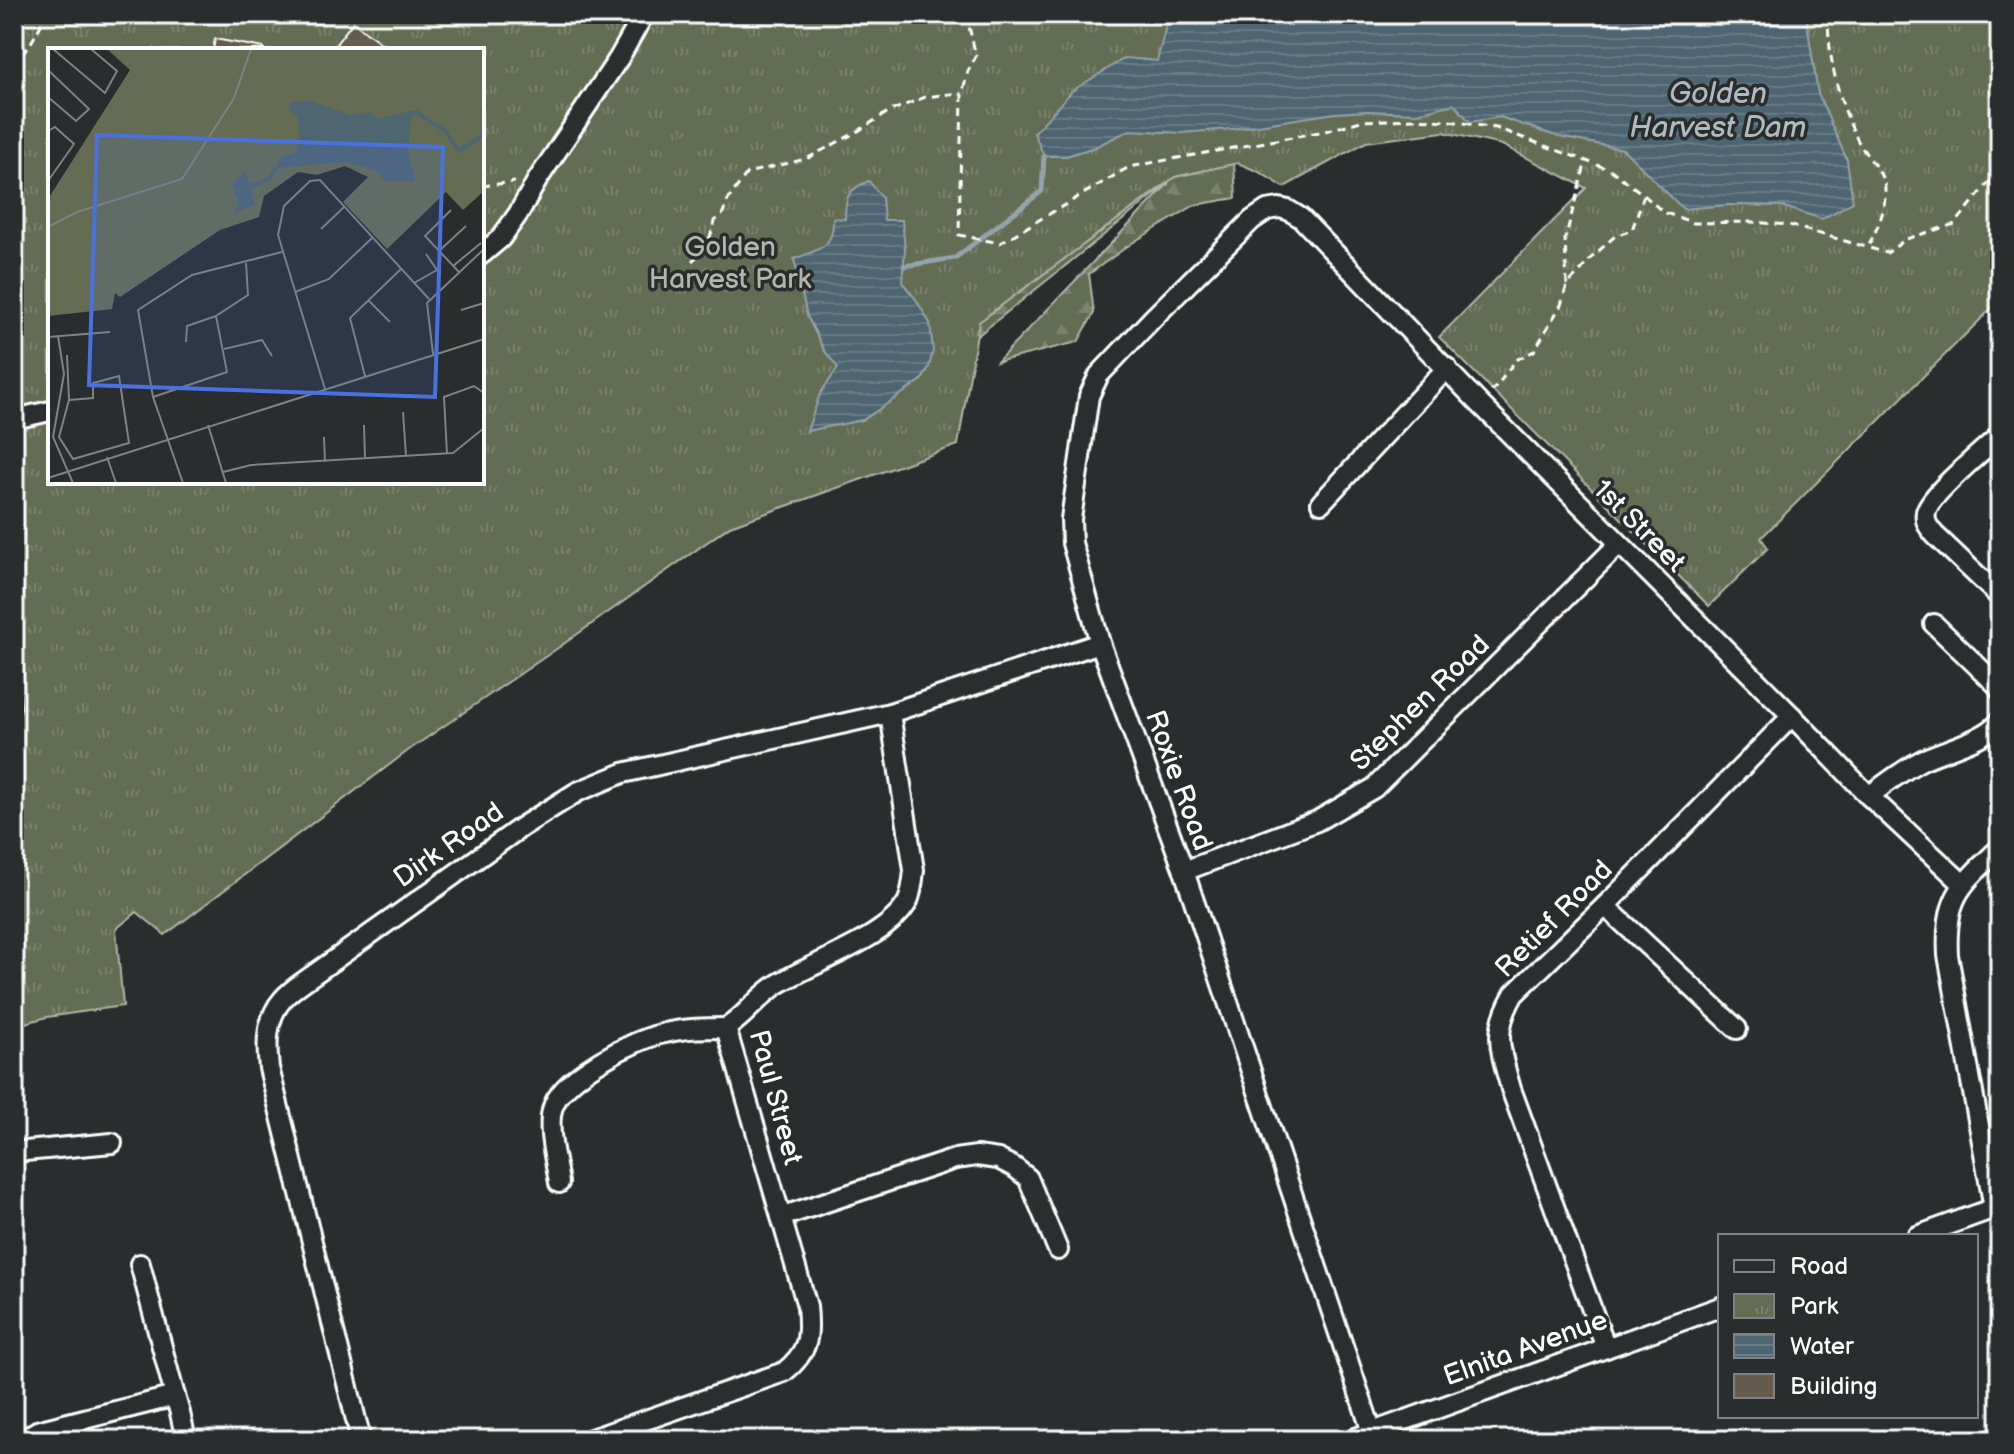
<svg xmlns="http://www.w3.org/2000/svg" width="2014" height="1454" viewBox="0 0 2014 1454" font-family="'Balsamiq Sans',sans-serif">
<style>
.forest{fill:url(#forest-firs);stroke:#b2b6a9;stroke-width:2}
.park{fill:url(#park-tufts);stroke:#b2b6a9;stroke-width:2;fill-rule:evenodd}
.water{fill:url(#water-rules);stroke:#95a3aa;stroke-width:2}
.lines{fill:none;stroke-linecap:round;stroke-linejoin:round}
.stream{stroke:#95a3aa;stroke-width:5}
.minor-casing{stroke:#fff;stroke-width:24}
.path{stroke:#fff;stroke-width:3;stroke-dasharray:8 6;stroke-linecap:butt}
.minor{stroke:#2a2d2e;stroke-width:18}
.wall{fill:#584f42;stroke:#fff;stroke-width:2}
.shaded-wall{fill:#474036;stroke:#fff;stroke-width:2}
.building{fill:#665c4d;stroke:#fff;stroke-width:2}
.labels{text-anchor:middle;stroke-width:7;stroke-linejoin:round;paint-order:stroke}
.park-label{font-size:28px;fill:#b2b6a9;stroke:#2a2d2e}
.street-label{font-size:28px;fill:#fff;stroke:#2a2d2e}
.water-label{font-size:30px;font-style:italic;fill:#afbac0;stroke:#2a2d2e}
.inset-river{fill:none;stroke:#4e6572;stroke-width:4}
.inset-road{fill:none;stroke:#7f8182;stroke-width:2}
.view{fill:#4a71e0;fill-opacity:0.15;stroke:#4a71e0;stroke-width:4}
.inset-edge{fill:none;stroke:#fff;stroke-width:4}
</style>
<defs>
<pattern id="forest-firs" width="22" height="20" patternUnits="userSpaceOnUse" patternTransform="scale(2)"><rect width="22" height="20" fill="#646d53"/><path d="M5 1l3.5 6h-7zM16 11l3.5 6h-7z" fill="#7b836d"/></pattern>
<pattern id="park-tufts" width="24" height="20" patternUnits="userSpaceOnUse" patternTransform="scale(2)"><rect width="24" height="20" fill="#646d53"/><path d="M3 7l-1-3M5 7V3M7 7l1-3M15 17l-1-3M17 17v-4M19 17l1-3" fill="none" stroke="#7b836d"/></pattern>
<pattern id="water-rules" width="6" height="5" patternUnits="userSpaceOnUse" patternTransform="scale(2)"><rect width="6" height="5" fill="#4e6572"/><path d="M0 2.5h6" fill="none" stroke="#697c87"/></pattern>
</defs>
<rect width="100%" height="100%" fill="#2a2d2e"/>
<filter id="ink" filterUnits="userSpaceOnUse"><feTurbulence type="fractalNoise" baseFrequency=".0125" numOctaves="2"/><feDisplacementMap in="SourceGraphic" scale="16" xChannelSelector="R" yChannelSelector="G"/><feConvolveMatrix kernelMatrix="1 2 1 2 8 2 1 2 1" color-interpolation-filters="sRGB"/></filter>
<g filter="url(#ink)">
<!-- forest -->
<polygon class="forest" points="1232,129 1236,198 1195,205 1132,243 1089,274 1094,313 1078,342 997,362 1169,183 922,380 905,249"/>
<!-- park -->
<path class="park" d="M14,14H2000V300L1761,538L1768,548L1709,606L1439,337L1586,188L1502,145L1443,132L1366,142L1284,187L1259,172L1238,163L1175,177L979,322L958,445L730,526L555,650L409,750L165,935L137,912L116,929L123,1006L47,1017L14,1026ZM50,50H482V482H50Z"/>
<!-- water -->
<g class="water">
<polygon points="1169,14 1808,14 1807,23 1818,94 1847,160 1853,202 1822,219 1781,206 1729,205 1683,209 1623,149 1559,137 1500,117 1470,122 1454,104 1417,113 1367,111 1335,113 1232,129 1181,133 1130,130 1095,147 1066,156 1044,156 1034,133 1072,91 1125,58 1157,61"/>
<path d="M869,181L882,198L884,220H902L905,249L902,282L915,298L930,323L933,351L929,367L922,380L863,420L807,431L820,394L838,368L824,350L807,316L794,259C819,249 834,249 833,218L845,219C845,197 848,189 869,181Z"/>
</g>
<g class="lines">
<!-- stream -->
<polyline class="stream" points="904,266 955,258 1042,191 1044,156"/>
<!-- minor casing -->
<g class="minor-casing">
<g id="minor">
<polyline points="482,254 501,238 518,214 538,179 619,58 644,14"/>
<polyline points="14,419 50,411"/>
<path d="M2000,435C1985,449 1929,495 1926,512C1924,522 1929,528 1935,535L2000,597"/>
<polyline points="1321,503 1447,368"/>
<polyline points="1934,624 1998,686 2000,690"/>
<path d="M1869,796C1886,783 1903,770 1922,760C1943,750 1988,739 2000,721"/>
<polyline points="1184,871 1317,821 1374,788 1619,544"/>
<polyline points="1605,906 1737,1029"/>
<polyline points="14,1152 112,1143"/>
<path d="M559,1183C556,1162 547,1131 552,1110C559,1078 634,1039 665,1033C685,1028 705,1028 726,1028"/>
<path d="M1994,1208L1948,955C1945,896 1960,886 2000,848"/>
<polyline points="781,1217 955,1159 977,1156 998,1159 1014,1167 1028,1178 1058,1250"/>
<polyline points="1917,1236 2000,1206"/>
<polyline points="140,1264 175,1396"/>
<path d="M1606,1348L1511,1089C1500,1049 1492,1032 1514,994L1605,906L1792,716"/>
<polyline points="1372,1432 1184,871 1100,643 1072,543 1071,519 1089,396 1099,375 1153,318 1252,220 1267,210 1279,208 1288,210 1301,218 1477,401 1792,716 1869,796 1963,884"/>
<polyline points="23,1440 37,1431 175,1396 180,1413 186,1440"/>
<path d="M361,1440L269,1068C266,1044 266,1018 283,999C288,993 296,987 303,982L523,826L577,792L623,773L890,713L1100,643"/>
<path d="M588,1440L784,1372C809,1352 810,1337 807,1306L726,1028C746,1016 758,996 778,984C813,962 889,938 908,901C912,891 913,881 914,870L890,713"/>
<polyline points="1350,1440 1720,1307"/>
</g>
</g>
<!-- path -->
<g class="path">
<polyline points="753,14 809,17 878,14"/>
<polyline points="966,14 976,56 968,71 962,94 959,235 1000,243 1129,167 1325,131 1361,121 1415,119 1450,121 1496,128 1611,170 1644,195 1632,230 1615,236 1589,260 1579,273 1567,285 1561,305 1534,351 1516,360 1496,387 1491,391"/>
<path d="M1828,14C1828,59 1838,100 1858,141C1865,156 1884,171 1885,189C1886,212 1877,229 1867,248"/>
<polyline points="14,65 31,43 47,14"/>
<polyline points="482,186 515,182"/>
<polyline points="1644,195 1663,212 1694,223 1752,222 1789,225 1887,253 1906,239 1955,224 2000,169"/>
<path d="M692,261C705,250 712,237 714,221L722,215L728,200L747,173L806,159L855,133L888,112L925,97L959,93L962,94"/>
<polyline points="1567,285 1565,239 1586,161"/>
</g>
<!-- minor -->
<use href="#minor" class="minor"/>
</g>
<!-- wall -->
<polygon class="wall" points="336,44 389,50 334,50"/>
<!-- shaded-wall -->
<polygon class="shaded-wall" points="21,708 19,716 14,716 14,709"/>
<!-- building -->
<g class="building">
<polygon points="353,22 389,49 388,50 344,50 336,44"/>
<polygon points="215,39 264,48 264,50 213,50"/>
<polygon points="20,693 21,708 14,709 14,694"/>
</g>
</g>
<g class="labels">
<!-- park labels -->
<g class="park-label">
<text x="730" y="256">Golden<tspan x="730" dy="32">Harvest Park</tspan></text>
</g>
<!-- street labels -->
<g class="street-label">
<text transform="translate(1640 525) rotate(45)" y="10">1st Street</text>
<text transform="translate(1419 702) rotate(-44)" y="10">Stephen Road</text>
<text transform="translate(1180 780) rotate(70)" y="10">Roxie Road</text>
<text transform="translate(448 844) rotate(-35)" y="10">Dirk Road</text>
<text transform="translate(1553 918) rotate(-45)" y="10">Retief Road</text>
<text transform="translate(777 1097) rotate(75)" y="10">Paul Street</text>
<text transform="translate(1525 1347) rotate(-20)" y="10">Elnita Avenue</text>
</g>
<!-- water labels -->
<g class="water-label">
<text x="1718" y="103">Golden<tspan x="1718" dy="34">Harvest Dam</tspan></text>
</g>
</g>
<!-- overview -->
<g transform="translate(48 48)">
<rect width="436" height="436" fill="#2a2d2e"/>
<path d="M59,1H436V143L415,162L398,144L339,201L295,154L320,129L297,118L269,127L250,124L216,148L211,169L172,182L72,249L67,245L64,261L0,268V151L82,22Z" fill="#646d53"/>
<path d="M262,53L303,67L323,64L329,71L372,61L363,70L360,102L367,133H337L327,122L298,114L228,120L233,109L248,104L252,89L249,68L240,60L243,54ZM197,123L207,156L185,166L191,155L184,136Z" fill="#4e6572"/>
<path class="inset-river" d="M369,65L397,83L411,103L436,86M203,138L221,131L228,120"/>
<path class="inset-road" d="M5,1L57,45L69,23L43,1M0,22L41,61L28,73L0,49M0,83L7,79L26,96L0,133M403,162L377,188L411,224M0,179L29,164L134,131L186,50L203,1M273,181L296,159M391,203L418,178M405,218L433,195M366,235L389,222L378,206M247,244L281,231L324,190M320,252L342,274M413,262L436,255M10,288L16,326L5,389L25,435M0,289L62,284M138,294L139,278L168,268M176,301L214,292L224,308M385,306L379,255L436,201M19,307L21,352M71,328L81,395L25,411L11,389L21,352L45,350V335ZM317,328L302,270L353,221M277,341L230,187L236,158L262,133L272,132L381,251M105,349L179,324L168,268L200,247L198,215M355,364L358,408M160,377L178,435M316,377L317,411M276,389L277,414M399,406L396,349L426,338L436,345M59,409L68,435M175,424L203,417L405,405L436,380M0,430L436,291M135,435L105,349L90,262L144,227L234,204"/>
<path class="view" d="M49,87L395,99L387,349L41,337Z"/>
<rect width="436" height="436" class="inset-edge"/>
</g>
<!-- margin -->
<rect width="2014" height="1454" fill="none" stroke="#2a2d2e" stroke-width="48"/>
<rect x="24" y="24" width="1966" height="1406" fill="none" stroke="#fff" stroke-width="3" filter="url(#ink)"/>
<!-- legend -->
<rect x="1718" y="1234" width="260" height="184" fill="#2a2d2e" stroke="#7f8182" stroke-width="2"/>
<rect x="1734" y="1260" width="40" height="12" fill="#2a2d2e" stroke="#7f8182" stroke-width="2"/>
<text x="1790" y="1274" font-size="24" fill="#ffffff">Road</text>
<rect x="1734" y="1294" width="40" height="24" fill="url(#park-tufts)" stroke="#7f8182" stroke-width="2"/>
<text x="1790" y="1314" font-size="24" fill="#ffffff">Park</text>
<rect x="1734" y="1334" width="40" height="24" fill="url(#water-rules)" stroke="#7f8182" stroke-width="2"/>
<text x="1790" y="1354" font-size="24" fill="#ffffff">Water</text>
<rect x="1734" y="1374" width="40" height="24" fill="#665c4d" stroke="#7f8182" stroke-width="2"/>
<text x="1790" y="1394" font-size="24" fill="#ffffff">Building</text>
</svg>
